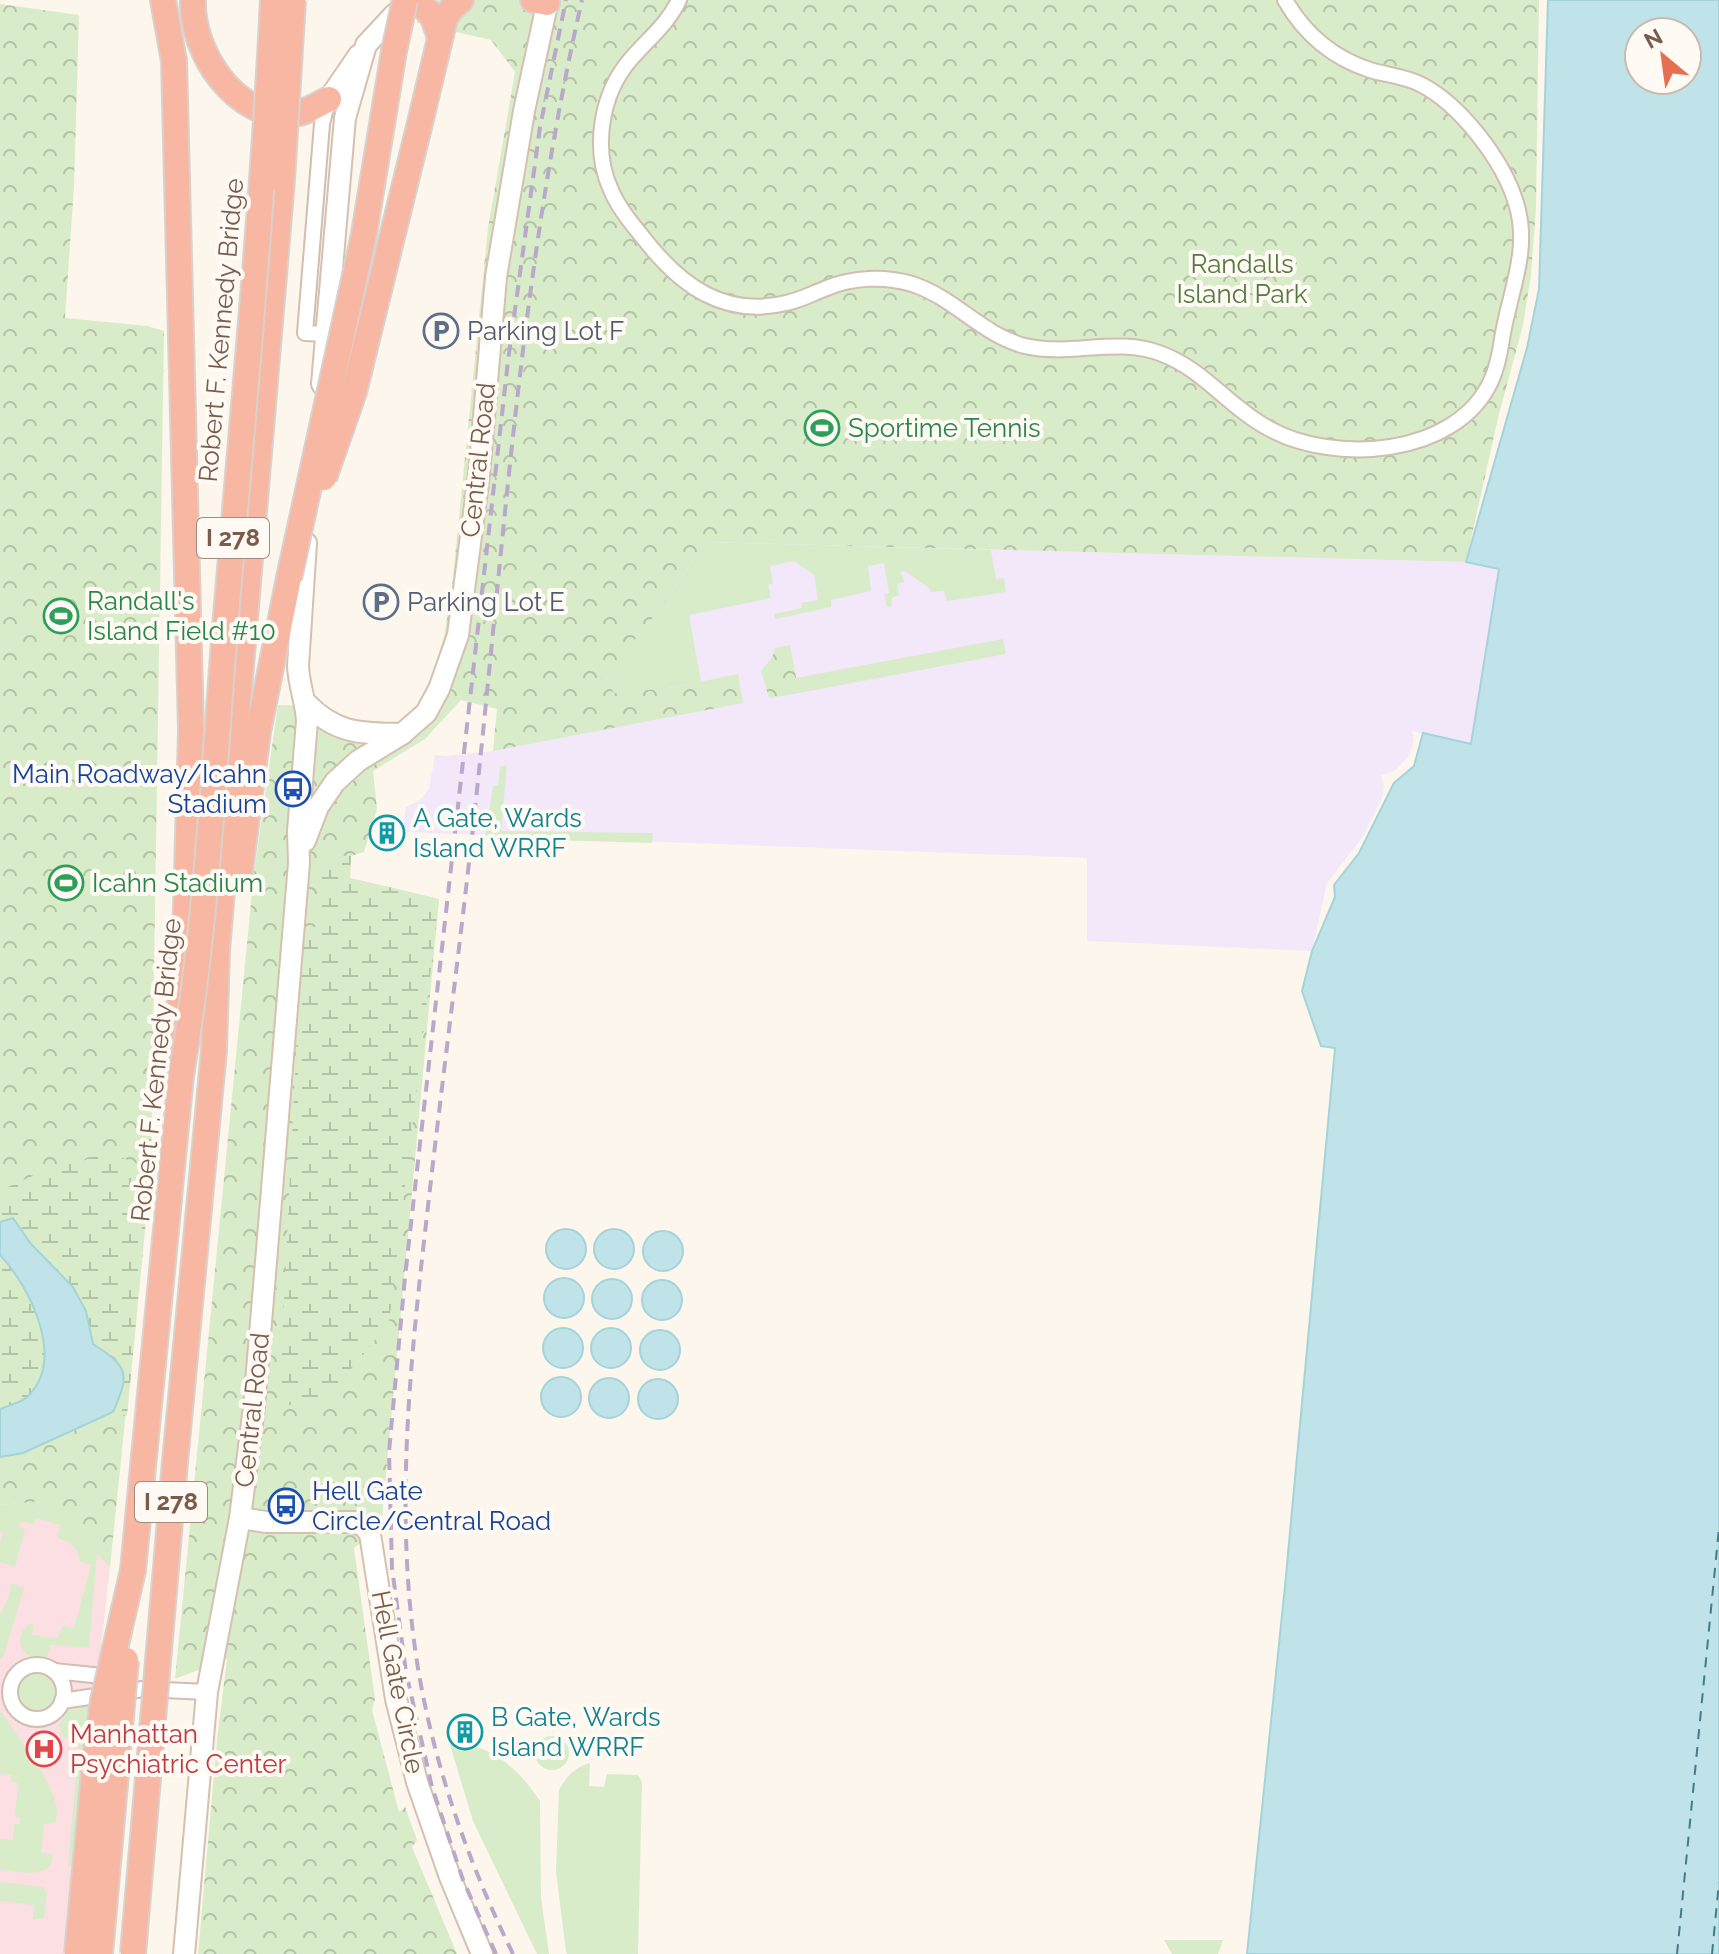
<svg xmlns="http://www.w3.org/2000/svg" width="1719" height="1954" viewBox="0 0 1719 1954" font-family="Raleway,sans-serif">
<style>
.education{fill:#f3e8fa}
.medical{fill:#fbdfe3}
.green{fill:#d8ecc9}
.forest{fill:url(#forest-crowns)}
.wetland{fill:url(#wetland-marsh)}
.water{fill:#bfe3e8;stroke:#a5d3da;stroke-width:2;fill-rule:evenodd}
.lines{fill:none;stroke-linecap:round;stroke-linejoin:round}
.ferry{stroke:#437c86;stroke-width:2;stroke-dasharray:10 8;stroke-linecap:butt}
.street-casing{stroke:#d1beb0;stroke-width:18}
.secondary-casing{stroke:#d6c0b0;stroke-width:24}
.highway-casing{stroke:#dad1cd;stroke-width:28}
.street{stroke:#fff;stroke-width:14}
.secondary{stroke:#fff;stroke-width:20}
.highway{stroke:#f7b7a3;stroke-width:24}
.rail{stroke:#b9a8c9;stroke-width:4;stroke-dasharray:12 8;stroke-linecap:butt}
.highway-bridge-casing{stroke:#dad1cd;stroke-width:28;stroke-linecap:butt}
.highway-bridge{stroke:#f7b7a3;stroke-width:24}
.labels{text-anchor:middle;stroke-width:8;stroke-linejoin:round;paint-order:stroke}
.shield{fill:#fffaf3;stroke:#a28b7f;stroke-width:2}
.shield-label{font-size:24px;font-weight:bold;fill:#7a5c4d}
.park-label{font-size:26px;fill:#537a41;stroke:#fffaf3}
.street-label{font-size:26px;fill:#7a5c4d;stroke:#fffaf3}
.service-label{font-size:26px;fill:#4e5e75;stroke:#fffaf3;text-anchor:start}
.leisure-label{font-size:26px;fill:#27864d;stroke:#fffaf3;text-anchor:start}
.transit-label{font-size:26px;fill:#164399;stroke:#fffaf3;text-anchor:end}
.culture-label{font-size:26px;fill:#0d838f;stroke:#fffaf3;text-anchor:start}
.health-label{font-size:26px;fill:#be3a42;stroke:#fffaf3;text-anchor:start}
</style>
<defs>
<pattern id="forest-crowns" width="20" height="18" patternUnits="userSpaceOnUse" patternTransform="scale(2)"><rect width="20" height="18" fill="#d8ecc9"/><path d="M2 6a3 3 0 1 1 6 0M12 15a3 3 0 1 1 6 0" fill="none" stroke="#b4c2a5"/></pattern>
<pattern id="wetland-marsh" width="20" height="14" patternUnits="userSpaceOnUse" patternTransform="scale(2)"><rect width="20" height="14" fill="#d8ecc9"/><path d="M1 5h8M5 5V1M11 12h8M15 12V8" fill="none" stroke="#b4c2a5"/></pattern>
</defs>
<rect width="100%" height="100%" fill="#fdf6ec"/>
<!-- education -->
<polygon class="education" points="706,542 1466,562 1499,568 1470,745 1412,731 1414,740 1409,756 1396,770 1381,776 1384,784 1383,796 1362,838 1327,883 1312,951 1087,941 1087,858 403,832 406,807 419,801 429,789 435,755 447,756 493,751 498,708 586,698 659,610"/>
<!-- medical -->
<polygon class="medical" points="43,1501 110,1567 67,1954 0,1954 0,1505"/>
<!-- green -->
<g class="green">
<polygon points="706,542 991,550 996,579 1004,578 1006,592 947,601 944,591 931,592 929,588 905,571 900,572 905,582 897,584 899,595 891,598 892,606 887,607 884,595 889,593 884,563 868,566 871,591 831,600 831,607 775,619 774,614 802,608 801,603 818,600 814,575 794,561 770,566 773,583 768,585 771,598 689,615 701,682 651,691 614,693 605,675 659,610"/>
<polygon points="1003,639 1006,654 799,693 796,678"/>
<polygon points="507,765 501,831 653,833 652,843 485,838 493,786 498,785 500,767"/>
<path d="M43,1501L97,1553L89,1648L50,1645L46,1661C24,1659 10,1641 29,1624H33L32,1635L58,1638L62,1626L74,1628L91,1565L80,1561C78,1546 70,1542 57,1538L60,1525L36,1518L34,1524L21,1521L19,1527L25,1529L15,1567L0,1562V1542L3,1533L0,1532V1505Z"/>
<polygon points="11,1583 24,1588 4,1655 0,1659 0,1615 9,1596"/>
<path d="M31,1672C37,1672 46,1671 51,1673C55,1675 57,1679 59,1684C65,1700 45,1711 32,1713L18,1706C12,1691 14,1675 31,1672Z"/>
<polygon points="92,1705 75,1865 68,1866 79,1743 63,1737 58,1723 62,1723 62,1717 59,1717 63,1712"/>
<path d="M0,1710C16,1735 67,1795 55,1823L44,1824L41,1852L53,1854C53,1881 19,1871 0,1870V1839L13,1840L14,1824H20V1817L15,1816L18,1783L11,1782V1775L0,1774Z"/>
<circle cx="552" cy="1753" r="17"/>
<path d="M450,1745C489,1741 519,1769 540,1801L541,1898L549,1954H537L473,1821Z"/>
<path d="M590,1763L589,1786L604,1787L607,1774L638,1775L642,1782L638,1954H567L566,1951L556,1872L559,1790C566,1777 575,1767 590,1763Z"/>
<polygon points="0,1882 43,1887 47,1893 44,1918 33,1920 34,1905 0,1901"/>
<polygon points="1164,1940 1223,1940 1218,1954 1172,1954"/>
</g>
<!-- forest -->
<g class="forest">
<polygon points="419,0 1539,0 1536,208 1531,275 1523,325 1498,418 1466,562 706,542 659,610 605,676 614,693 670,688 738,674 743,703 493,751 497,709 461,700 425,739 373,771 377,809 364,852 351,856 350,878 439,899 381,1528 354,1548 375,1699 372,1710 399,1812 405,1807 417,1840 412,1847 457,1954 198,1954 217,1740 227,1659 175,1679 254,872 278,705 319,706 339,723 388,726 401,721 421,701 434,672 444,637 452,587 488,228 515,72 491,40 417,23"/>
<polygon points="0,4 79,15 74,186 65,318 147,326 164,331 151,1169 110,1567 43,1501 0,1505 0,1457 23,1453 113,1412 86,1311 73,1287 31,1244 13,1218 0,1222"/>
<polygon points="790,645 799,693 769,698 761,671 772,658 775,648"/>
</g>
<!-- wetland -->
<g class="wetland">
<polygon points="322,855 351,856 350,878 439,899 389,1323 319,1408 279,1404 301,949 318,922"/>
<polygon points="105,1151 151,1169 127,1416 113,1412 123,1390 116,1358 93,1345 86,1311 73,1287 31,1244 13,1218 0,1222 1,1190 66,1161 83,1161"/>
<path d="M0,1255C30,1287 66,1359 28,1396C22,1403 9,1405 0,1409Z"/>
</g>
<!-- water -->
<g class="water">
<path d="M1548,0H1719V1954H1247L1285,1586L1335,1048L1321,1046L1302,991L1312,951L1335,897L1334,885L1359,853L1394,783L1414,766L1423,733L1471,744L1499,569L1466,562L1527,348L1539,289ZM1639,32H1687V80H1639Z"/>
<path d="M13,1218L31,1244L73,1287L86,1311L93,1344C129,1367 130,1374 113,1412L23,1453L0,1457V1409C9,1405 22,1403 28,1396C66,1359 30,1287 0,1255V1222Z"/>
<circle cx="566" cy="1249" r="20"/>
<circle cx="614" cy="1249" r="20"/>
<circle cx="663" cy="1251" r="20"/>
<circle cx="564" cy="1298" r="20"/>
<circle cx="612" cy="1299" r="20"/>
<circle cx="662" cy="1300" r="20"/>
<circle cx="563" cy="1348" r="20"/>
<circle cx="611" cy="1348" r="20"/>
<circle cx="660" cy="1350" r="20"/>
<circle cx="561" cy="1397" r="20"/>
<circle cx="609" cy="1398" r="20"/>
<circle cx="658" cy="1399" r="20"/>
</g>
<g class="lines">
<!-- ferry -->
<g class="ferry">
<polyline points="1677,1954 1719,1528"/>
<polyline points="1712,1954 1719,1882"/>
</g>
<!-- street casing -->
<g class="street-casing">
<g id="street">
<path d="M679,0C667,25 648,39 630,60C601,94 592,149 611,190C619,209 633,225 645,240C681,286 725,318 786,303C801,300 813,293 827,288C853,277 885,276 912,284C955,298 982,335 1025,346C1071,357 1117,336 1162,354C1204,370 1229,407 1268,428C1333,465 1456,457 1491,381C1497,368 1500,353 1502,339C1509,293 1531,250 1516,203C1503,160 1460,104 1420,84C1404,76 1386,75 1370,70C1333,58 1304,33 1285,0"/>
<polyline points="327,334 305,333 322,124 328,99"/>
<circle cx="37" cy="1692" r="27"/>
<polyline points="54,1671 112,1677"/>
<polyline points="62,1701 143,1689 207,1692"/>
</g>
</g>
<!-- secondary casing -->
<g class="secondary-casing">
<g id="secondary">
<polyline points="329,99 359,55"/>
<polyline points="322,384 345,118 366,45 394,15 409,2"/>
<path d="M306,703C337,735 362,733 402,734"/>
<polyline points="305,841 318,807 335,782 358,761 402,734 426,713 439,689 458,635 479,475 496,277 524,111 548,0"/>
<polyline points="240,1518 266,1522 354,1522 364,1526 370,1534 396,1699 417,1782 450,1877 482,1954"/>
<path d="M184,1954L207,1692L240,1518L254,1407L299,863L298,831L307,721C306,702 299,686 298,666L306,543"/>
</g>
</g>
<!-- highway casing -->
<g class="highway-casing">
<g id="highway">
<path d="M193,0C191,52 236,121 294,114C307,112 318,105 329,99"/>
<polyline points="416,0 432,15 440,37"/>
<polyline points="533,0 547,3"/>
<polyline points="419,127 445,18 452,8 461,0"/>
<polyline points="239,878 258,732 289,578"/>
<polyline points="214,1050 217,950 282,180"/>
<polyline points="133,1570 181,1075 180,1002 186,909 191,730 174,61 163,0"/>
</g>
</g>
<!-- street -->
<use href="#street" class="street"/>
<!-- secondary -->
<use href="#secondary" class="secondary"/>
<!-- highway -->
<use href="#highway" class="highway"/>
<!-- rail -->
<g class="rail">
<polyline points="496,1954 463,1880 432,1787 406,1672 392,1568 389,1452 405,1277 508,361 540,127 566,0"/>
<path d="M513,1954C468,1862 433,1763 417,1662C394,1514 410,1363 427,1215C443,1073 462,932 477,790C505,528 523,257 582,0"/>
</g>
<!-- highway-bridge casing -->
<g class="highway-bridge-casing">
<g id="highway-bridge">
<polyline points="282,180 293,0"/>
<polyline points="324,478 354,392 419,127"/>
<polyline points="289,578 364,234 394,51 405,0"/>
<path d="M181,1075C208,919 214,761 227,604C244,403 263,202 273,0"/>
<polyline points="77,1954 96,1752 103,1701 133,1570"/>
<polyline points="100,1954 126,1660"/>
<polyline points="133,1954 175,1462 214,1050"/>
</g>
</g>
<!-- highway-bridge -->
<use href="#highway-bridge" class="highway-bridge"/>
</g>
<!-- icons -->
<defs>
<g id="parking-ring" transform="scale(1.8)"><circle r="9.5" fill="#fffaf3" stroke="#5c6f8a" stroke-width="1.5"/><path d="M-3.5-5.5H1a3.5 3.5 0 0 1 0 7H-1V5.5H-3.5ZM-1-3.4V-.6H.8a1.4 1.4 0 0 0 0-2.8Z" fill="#5c6f8a"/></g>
<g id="stadium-ring" transform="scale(1.8)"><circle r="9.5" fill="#fffaf3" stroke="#2e9e5b" stroke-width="1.5"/><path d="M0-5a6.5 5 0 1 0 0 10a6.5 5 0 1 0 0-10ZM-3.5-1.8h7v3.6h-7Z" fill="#2e9e5b"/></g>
<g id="bus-ring" transform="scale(1.8)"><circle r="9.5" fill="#fffaf3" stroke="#1a4fb4" stroke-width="1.5"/><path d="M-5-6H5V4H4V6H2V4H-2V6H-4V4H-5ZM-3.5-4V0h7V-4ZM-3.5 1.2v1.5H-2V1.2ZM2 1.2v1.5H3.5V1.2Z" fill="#1a4fb4"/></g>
<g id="building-ring" transform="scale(1.8)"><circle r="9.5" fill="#fffaf3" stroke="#0f9aa8" stroke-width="1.5"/><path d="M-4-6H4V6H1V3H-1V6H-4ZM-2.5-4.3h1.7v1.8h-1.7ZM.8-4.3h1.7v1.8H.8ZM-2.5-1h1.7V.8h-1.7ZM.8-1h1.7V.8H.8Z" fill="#0f9aa8"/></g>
<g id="hospital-ring" transform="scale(1.8)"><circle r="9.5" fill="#fffaf3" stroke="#e0444e" stroke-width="1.5"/><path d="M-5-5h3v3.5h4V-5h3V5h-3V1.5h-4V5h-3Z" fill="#e0444e"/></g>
</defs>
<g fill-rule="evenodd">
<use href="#parking-ring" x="441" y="331"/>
<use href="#stadium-ring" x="822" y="428"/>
<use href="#parking-ring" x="381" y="602"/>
<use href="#stadium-ring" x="61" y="616"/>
<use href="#bus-ring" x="293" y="789"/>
<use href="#building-ring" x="387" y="833"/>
<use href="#stadium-ring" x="66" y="883"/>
<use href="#bus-ring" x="286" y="1506"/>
<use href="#building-ring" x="465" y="1732"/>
<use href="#hospital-ring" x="44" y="1749"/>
</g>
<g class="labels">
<!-- shield labels -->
<g class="shield">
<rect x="197" y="518" width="72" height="40" rx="6"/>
<rect x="135" y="1482" width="72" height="40" rx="6"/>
</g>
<g class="shield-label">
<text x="233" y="546">I 278</text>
<text x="171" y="1510">I 278</text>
</g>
<!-- park labels -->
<g class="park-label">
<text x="1242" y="273">Randalls<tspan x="1242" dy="30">Island Park</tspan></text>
</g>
<!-- street labels -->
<g class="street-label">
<text transform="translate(221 330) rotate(-85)" y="9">Robert F. Kennedy Bridge</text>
<text transform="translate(478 460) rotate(-84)" y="9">Central Road</text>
<text transform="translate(156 1070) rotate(-84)" y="9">Robert F. Kennedy Bridge</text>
<text transform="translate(252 1410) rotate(-84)" y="9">Central Road</text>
<text transform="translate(398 1682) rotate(79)" y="9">Hell Gate Circle</text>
</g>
<!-- service labels -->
<g class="service-label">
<text x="467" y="340">Parking Lot F</text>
<text x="407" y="611">Parking Lot E</text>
</g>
<!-- leisure labels -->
<g class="leisure-label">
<text x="848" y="437">Sportime Tennis</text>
<text x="87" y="610">Randall's<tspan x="87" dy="30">Island Field #10</tspan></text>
<text x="92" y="892">Icahn Stadium</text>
</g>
<!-- transit labels -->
<g class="transit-label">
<text x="267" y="783">Main Roadway/Icahn<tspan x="267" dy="30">Stadium</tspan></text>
<text x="312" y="1500" text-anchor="start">Hell Gate<tspan x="312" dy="30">Circle/Central Road</tspan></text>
</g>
<!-- culture labels -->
<g class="culture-label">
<text x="413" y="827">A Gate, Wards<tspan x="413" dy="30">Island WRRF</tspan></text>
<text x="491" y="1726">B Gate, Wards<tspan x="491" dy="30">Island WRRF</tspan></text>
</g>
<!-- health labels -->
<g class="health-label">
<text x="70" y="1743">Manhattan<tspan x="70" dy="30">Psychiatric Center</tspan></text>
</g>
</g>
<!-- north arrow -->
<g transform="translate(1663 56) rotate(331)"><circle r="38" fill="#fffaf3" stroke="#cabbb1" stroke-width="2"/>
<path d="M0-6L14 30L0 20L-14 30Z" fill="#e76f51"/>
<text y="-12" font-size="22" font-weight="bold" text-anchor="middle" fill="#7a5c4d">N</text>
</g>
</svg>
